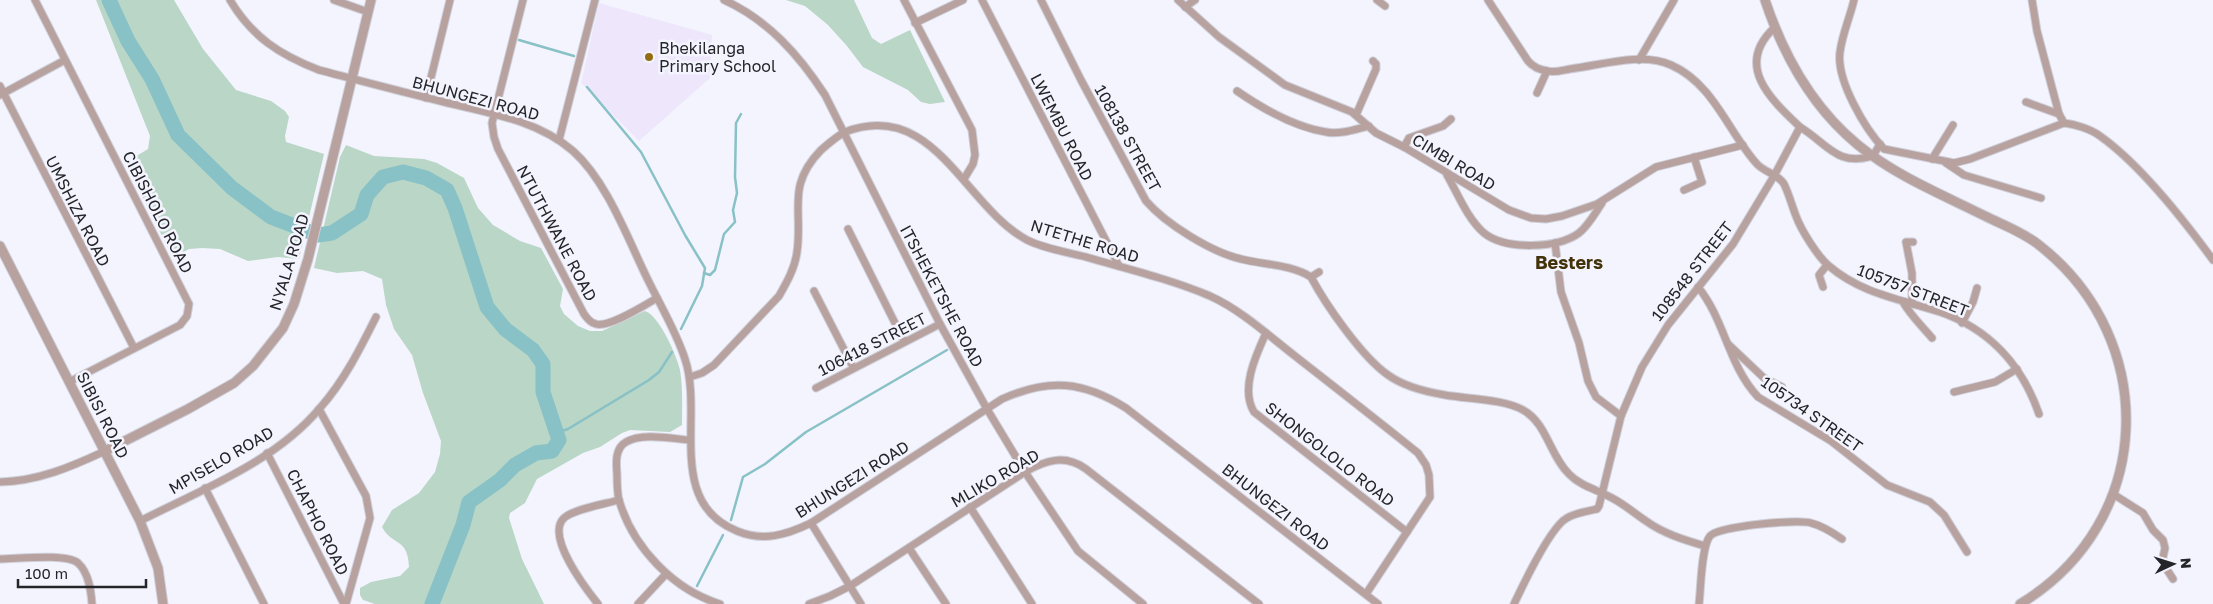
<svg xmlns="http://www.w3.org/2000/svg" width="2213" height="604" viewBox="0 0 2213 604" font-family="'Golos Text',sans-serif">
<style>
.education{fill:#eee7fc}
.green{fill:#b9d6c6}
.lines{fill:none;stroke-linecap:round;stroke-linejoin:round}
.stream{stroke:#88c1c6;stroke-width:2.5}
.river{stroke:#88c1c6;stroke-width:15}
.minor-casing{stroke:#cecfd8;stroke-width:9}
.tertiary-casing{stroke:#cecfd8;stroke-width:11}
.minor{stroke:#b8a2a0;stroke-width:7}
.tertiary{stroke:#b8a2a0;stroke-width:9}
.poi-dot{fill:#926d14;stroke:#f3f4fe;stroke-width:2}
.labels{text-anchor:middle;stroke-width:5;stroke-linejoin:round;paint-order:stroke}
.poi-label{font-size:16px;fill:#242529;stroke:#f3f4fe;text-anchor:start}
.street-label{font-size:16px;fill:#242529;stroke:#f3f4fe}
.neighbourhood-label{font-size:18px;font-weight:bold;fill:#44330a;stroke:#f3f4fe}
</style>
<rect width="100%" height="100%" fill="#f3f4fe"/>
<!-- education -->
<polygon class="education" points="599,3 712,35 710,78 639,141 581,83"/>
<!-- green -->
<g class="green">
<polygon points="96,0 174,0 203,49 236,90 271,101 285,111 289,117 285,136 286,142 324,154 299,259 278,257 248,261 220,249 202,248 189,249 173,258 127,166 135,157 148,149 150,136"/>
<polygon points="786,0 854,0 872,38 881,44 910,30 945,102 930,104 921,102 908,90 863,67 847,46 828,25 805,6"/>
<path d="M346,145L374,156L424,159L437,163L464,178L478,208L493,225L520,241L541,248L563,289L560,306L564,314L578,326L590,331H602L645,311C659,315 677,356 680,370C683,388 682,407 682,425L670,432L630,430L622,433L600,447L583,453L537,479L525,503L510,513L509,518L522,559L544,604H375L363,600L360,595V588L371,582L400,576L409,567C408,537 393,547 382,527L392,510L419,493L435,472L440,454L441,441L423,393L412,355L394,329L386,305L382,279L363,271L337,273L314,268L340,157Z"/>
</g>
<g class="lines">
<!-- stream -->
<g class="stream">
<polyline points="519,40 574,56"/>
<polyline points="587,87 641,152 685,235 705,268 702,286 681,329"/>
<polyline points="704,273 710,275 715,270 724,234 735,222 733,210 737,193 735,177 736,123 741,114"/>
<polyline points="556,433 568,429 649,380 659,372 672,352"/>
<polyline points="731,520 743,477 765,464 806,432 947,350"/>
<polyline points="697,586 723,535"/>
</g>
<!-- river -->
<polyline class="river" points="109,0 128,41 152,79 178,135 232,188 271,217 318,235 332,233 361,214 367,195 383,177 403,172 426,178 447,190 455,208 487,307 505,329 533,350 543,364 543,392 559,440 552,451 536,453 515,465 500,480 469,502 463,525 432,604"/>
<!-- minor casing -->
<g class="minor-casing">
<g id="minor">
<polyline points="35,0 189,304 187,316 180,325 69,382"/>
<path d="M230,0C252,37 280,55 319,70C361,81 402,92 444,102C489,113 537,120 573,151C606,180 628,239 647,278C660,305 676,331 685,359C704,415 665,502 737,531C763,542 786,535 811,523L1002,399C1049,378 1083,381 1126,408L1378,604"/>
<polyline points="334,0 368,12"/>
<path d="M523,0L492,123L494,137L498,149L584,314C587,318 590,323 596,324C609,328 645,305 657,298"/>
<path d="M724,0C768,20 799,55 825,95L940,324L987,409L1025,472L1078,551L1143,604"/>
<polyline points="904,0 972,130 975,155 973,164 964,179"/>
<polyline points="982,0 1119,266"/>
<path d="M1041,0L1081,80L1146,201C1166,224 1211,252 1241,259C1264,265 1290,264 1311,277C1326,305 1362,357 1388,375C1403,386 1427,392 1445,395C1467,399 1504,399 1523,410C1547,423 1550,456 1569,474C1580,486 1598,490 1612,498C1624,504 1635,514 1646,521C1664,534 1685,540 1705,546"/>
<polyline points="1178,0 1219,37 1285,85 1352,112 1376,133 1404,147 1509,210 1531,218 1546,219 1562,216 1597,204 1656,167 1743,145"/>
<polyline points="1377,0 1385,6"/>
<path d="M1488,0L1528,61C1533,67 1540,70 1548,71C1555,73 1563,70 1570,69C1602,65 1641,52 1671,65C1714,84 1728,132 1757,164C1764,172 1778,174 1784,184C1789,194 1792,206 1796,216C1801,230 1818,257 1829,266C1862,294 1900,299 1940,312C1989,329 2022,365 2039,414"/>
<path d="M1854,0C1850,17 1842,35 1840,52C1836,80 1865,129 1884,149L1954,163L1970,159L2064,123C2074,124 2091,129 2100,136C2141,165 2183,219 2213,260"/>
<polyline points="2032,0 2037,31 2059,114 2064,123"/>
<polyline points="1185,7 1195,0"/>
<polyline points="915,23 963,0"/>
<path d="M1774,28C1735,65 1769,98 1800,127"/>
<polyline points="1639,60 1674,0"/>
<polyline points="0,86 134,348"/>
<path d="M1237,91C1263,109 1294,127 1326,132C1340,135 1356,129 1369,126"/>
<polyline points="1537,93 1547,71"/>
<polyline points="0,95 65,60"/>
<polyline points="426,98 450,0"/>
<polyline points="2026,102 2059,114"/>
<polyline points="1356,115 1376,69 1376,64 1373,61"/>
<polyline points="559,140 595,0"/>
<polyline points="1404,147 1409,138 1443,126 1451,119"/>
<polyline points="1932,159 1953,125"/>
<polyline points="1946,163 1964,175 2041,198"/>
<path d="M1447,175C1458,194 1467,218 1484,233C1505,250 1557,249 1579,233C1589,225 1595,213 1602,203"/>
<polyline points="1684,190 1702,182 1694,157"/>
<polyline points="848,229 904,341"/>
<polyline points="1555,243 1561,292 1579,343 1588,381 1596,397 1621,416"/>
<polyline points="1311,277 1319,272"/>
<path d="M1698,287C1725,320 1728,365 1758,397L1831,441L1887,485L1930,502L1944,515L1967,552"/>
<polyline points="1823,287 1819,275 1827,265"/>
<polyline points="814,291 853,367"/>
<path d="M1903,302C1911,316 1922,326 1932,338"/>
<polyline points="1912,304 1912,273 1906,242 1913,242"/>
<polyline points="1962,323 1973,302 1977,288"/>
<path d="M1266,333C1256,355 1240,389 1254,412L1407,532"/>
<polyline points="1728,344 1764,378 1782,387"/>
<path d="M690,377L702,373L714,365L779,296C787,282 795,268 797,252C803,210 786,186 821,150C828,144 837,136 845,132C934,98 964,206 1027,240C1045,249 1067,252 1086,257C1127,269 1170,279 1210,296C1241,310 1268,335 1295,356C1336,388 1377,420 1418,453L1426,465L1429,475L1430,497L1366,594"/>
<polyline points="816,388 940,324"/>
<polyline points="1954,392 1995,382 2017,369"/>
<polyline points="319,409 366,496 370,518 346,604"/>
<path d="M690,440C672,439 643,432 626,442C615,448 616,463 617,474C617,482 617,492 619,500C633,548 674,590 720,604"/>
<polyline points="267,453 344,604"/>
<path d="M0,482C38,481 71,467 105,451"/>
<polyline points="205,488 264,604"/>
<polyline points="2113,494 2143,513 2153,530 2163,540 2165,548 2162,562 2173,579"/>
<polyline points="970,507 1032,604"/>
<path d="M140,521C201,490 275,462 320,408C344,381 360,349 376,317"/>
<polyline points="811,523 861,604"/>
<polyline points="909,548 946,604"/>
<path d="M0,559C17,559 66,553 78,563C89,573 91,591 92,604"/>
<path d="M598,604C586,589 545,536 564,518C574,509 605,504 619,500"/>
<polyline points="638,604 666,574"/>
<path d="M809,604L830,596L850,586L1025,472C1046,460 1065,454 1086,469L1259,604"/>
<path d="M1514,604C1523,585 1550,527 1567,518C1575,513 1587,511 1597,509L1599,506L1621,416L1642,367L1668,325L1733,244L1774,176L1800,127C1828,144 1837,167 1873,156L1880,144"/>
<path d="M1699,604C1701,589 1701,547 1710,536C1719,526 1797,519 1811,523C1823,526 1832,532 1842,539"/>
</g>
</g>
<!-- tertiary casing -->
<g class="tertiary-casing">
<g id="tertiary">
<path d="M1765,0C1783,54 1813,108 1858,145C1896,176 1941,194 1985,216C2003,225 2023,232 2039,245C2161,340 2155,523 2020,604"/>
<polyline points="0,246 140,521 158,568 163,604"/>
<polyline points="105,451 188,409 234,383 253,366 283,328 294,304 308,259 371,0"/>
</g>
</g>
<!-- minor -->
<use href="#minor" class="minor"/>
<!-- tertiary -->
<use href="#tertiary" class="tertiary"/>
</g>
<!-- markers -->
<circle class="poi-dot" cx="649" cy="57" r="5"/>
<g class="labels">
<!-- poi labels -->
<g class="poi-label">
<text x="659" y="54">Bhekilanga<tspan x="659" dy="18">Primary School</tspan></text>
</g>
<!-- street labels -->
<g class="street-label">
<text transform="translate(476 98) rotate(15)" y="6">BHUNGEZI ROAD</text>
<text transform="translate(1062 127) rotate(63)" y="6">LWEMBU ROAD</text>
<text transform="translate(1128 138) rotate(61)" y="6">108138 STREET</text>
<text transform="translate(1454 162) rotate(31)" y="6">CIMBI ROAD</text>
<text transform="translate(78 211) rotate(63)" y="6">UMSHIZA ROAD</text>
<text transform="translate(158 212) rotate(63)" y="6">CIBISHOLO ROAD</text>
<text transform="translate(557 233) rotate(62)" y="6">NTUTHWANE ROAD</text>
<text transform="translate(1085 241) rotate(17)" y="6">NTETHE ROAD</text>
<text transform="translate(289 262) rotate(-73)" y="6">NYALA ROAD</text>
<text transform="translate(1692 271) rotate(-52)" y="6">108548 STREET</text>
<text transform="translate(1913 290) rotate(21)" y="6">105757 STREET</text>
<text transform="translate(942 296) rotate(62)" y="6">ITSHEKETSHE ROAD</text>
<text transform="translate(872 344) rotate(-27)" y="6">106418 STREET</text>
<text transform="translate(1812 414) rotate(35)" y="6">105734 STREET</text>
<text transform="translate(103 415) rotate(63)" y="6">SIBISI ROAD</text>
<text transform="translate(1330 454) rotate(38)" y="6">SHONGOLOLO ROAD</text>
<text transform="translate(221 460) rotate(-30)" y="6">MPISELO ROAD</text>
<text transform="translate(995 478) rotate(-30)" y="6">MLIKO ROAD</text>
<text transform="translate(852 479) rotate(-32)" y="6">BHUNGEZI ROAD</text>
<text transform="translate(1276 507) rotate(38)" y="6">BHUNGEZI ROAD</text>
<text transform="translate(318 522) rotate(63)" y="6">CHAPHO ROAD</text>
</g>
<!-- neighbourhood labels -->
<g class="neighbourhood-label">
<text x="1569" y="269">Besters</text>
</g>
</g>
<!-- north arrow -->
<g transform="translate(2173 564) rotate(86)" stroke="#f3f4fe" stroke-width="4" paint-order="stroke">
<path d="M0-4L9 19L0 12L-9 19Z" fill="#242529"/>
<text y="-8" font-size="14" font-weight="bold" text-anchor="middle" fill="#242529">N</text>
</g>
<!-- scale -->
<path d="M18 579v8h128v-8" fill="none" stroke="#242529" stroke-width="2.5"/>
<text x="25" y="579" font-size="15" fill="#242529" stroke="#f3f4fe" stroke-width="4" paint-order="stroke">100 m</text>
</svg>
